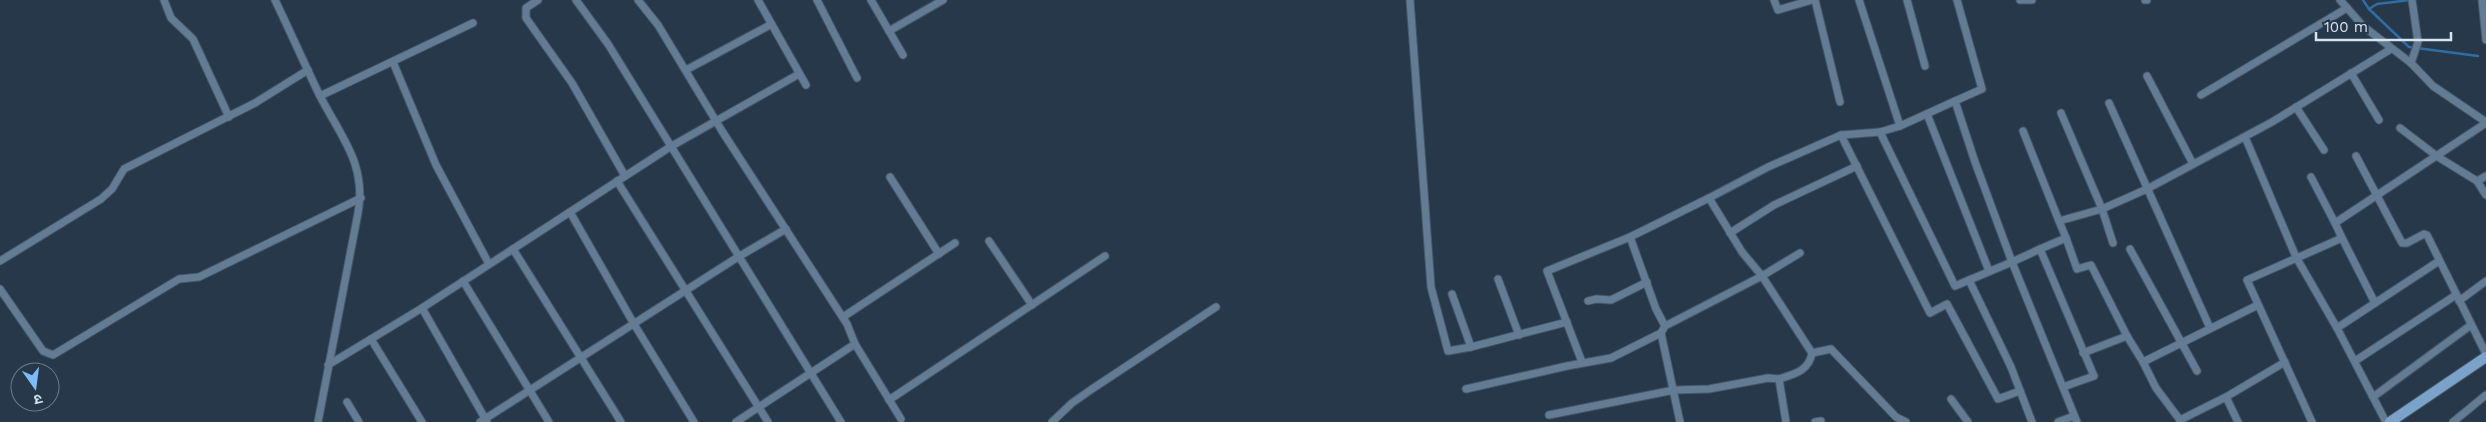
<svg xmlns="http://www.w3.org/2000/svg" width="2486" height="422" viewBox="0 0 2486 422" font-family="'Work Sans','Noto Sans Devanagari',sans-serif">
<style>
.lines{fill:none;stroke-linecap:round;stroke-linejoin:round}
.stream{stroke:#306da2;stroke-width:2.5}
.street-casing{stroke:#465768;stroke-width:9}
.secondary-casing{stroke:#465768;stroke-width:12}
.street{stroke:#637c94;stroke-width:7}
.secondary{stroke:#7ba3c9;stroke-width:10}
</style>
<rect width="100%" height="100%" fill="#26384a"/>
<g class="lines">
<!-- stream -->
<g class="stream">
<polyline points="2363,0 2369,9 2409,47 2478,56"/>
<polyline points="2369,9 2377,4 2410,0"/>
</g>
<!-- street casing -->
<g class="street-casing">
<g id="street">
<polyline points="164,0 171,18 193,39 229,117"/>
<path d="M275,0C290,31 304,63 319,94C340,136 367,163 358,213L318,422"/>
<polyline points="538,0 526,8 526,18 572,83 625,176"/>
<polyline points="576,0 608,44 841,422"/>
<polyline points="638,0 658,25 722,131 847,324 855,344 736,422"/>
<polyline points="758,0 806,85"/>
<polyline points="817,0 857,78"/>
<polyline points="871,0 903,55"/>
<polyline points="1410,0 1431,287 1448,351 1471,347"/>
<polyline points="1774,0 1778,10 1812,0"/>
<polyline points="1815,0 1840,102"/>
<polyline points="1859,0 1900,126 1955,101"/>
<polyline points="1907,0 1925,66"/>
<polyline points="2020,0 2032,0"/>
<polyline points="2145,0 2147,0"/>
<polyline points="2340,0 2363,26 2411,63 2433,86 2486,122"/>
<polyline points="2482,0 2486,40"/>
<polyline points="889,31 943,0"/>
<polyline points="393,62 436,165 489,264"/>
<polyline points="2411,63 2418,42 2412,0"/>
<polyline points="686,70 770,25"/>
<polyline points="2351,73 2379,120"/>
<polyline points="2147,76 2193,164"/>
<polyline points="2201,95 2347,8"/>
<polyline points="320,96 473,23"/>
<polyline points="2109,103 2210,328"/>
<polyline points="2296,107 2324,150"/>
<polyline points="2061,113 2102,209 2113,243"/>
<polyline points="1927,114 1989,271"/>
<polyline points="2400,128 2438,157 2477,181 2486,176"/>
<polyline points="2023,131 2059,221"/>
<polyline points="1880,132 1955,286 2012,262 1975,162 1955,101 1982,89 1957,0"/>
<polyline points="1841,135 1930,313 1947,304 1998,399 2020,391"/>
<polyline points="2245,137 2296,257 2337,328 2386,422"/>
<polyline points="2356,156 2402,243 2407,243 2424,234 2427,235 2486,354"/>
<polyline points="890,177 939,254"/>
<polyline points="2311,177 2335,223"/>
<polyline points="617,181 768,422"/>
<polyline points="2477,181 2486,195"/>
<polyline points="570,212 634,324 694,422"/>
<polyline points="1730,233 1774,205 1857,166"/>
<polyline points="1630,237 1656,309 1665,326"/>
<polyline points="2066,238 2077,269 2091,265 2127,336"/>
<polyline points="2342,238 2375,303"/>
<polyline points="989,241 1032,305"/>
<polyline points="2040,249 2066,238 2059,221 2102,209 2147,189 2272,122 2391,49"/>
<polyline points="2130,249 2197,371"/>
<polyline points="1800,253 1762,276 1742,252 1709,198 1768,167 1841,135 1880,132 1900,126"/>
<polyline points="0,261 101,199 112,189 124,169 255,103 308,70"/>
<polyline points="1498,279 1519,335"/>
<polyline points="1969,280 2011,367 2032,422"/>
<polyline points="463,281 549,422"/>
<polyline points="0,289 43,351 53,355 179,279 199,277 361,198"/>
<polyline points="1452,294 1471,347 1567,322"/>
<polyline points="1588,301 1596,299 1611,300 1647,282"/>
<polyline points="2459,301 2486,281"/>
<polyline points="422,308 513,249"/>
<polyline points="843,317 955,243"/>
<polyline points="2337,328 2439,261"/>
<polyline points="855,344 901,419"/>
<polyline points="2083,353 2127,336 2143,362 2258,305"/>
<polyline points="2355,361 2456,295"/>
<polyline points="1582,362 1547,271 1630,237 1709,198"/>
<polyline points="2143,362 2156,388 2180,420"/>
<polyline points="328,365 371,339"/>
<polyline points="2063,387 2094,376 2040,249 2012,262 2077,422"/>
<polyline points="1466,389 1567,366 1611,358 1661,333"/>
<polyline points="2373,397 2471,325"/>
<polyline points="1951,399 1968,422"/>
<polyline points="889,400 1105,256"/>
<polyline points="347,402 359,422"/>
<polyline points="1549,415 1674,390 1709,389 1768,378 1779,379"/>
<polyline points="422,422 371,339 422,308 487,422"/>
<polyline points="480,422 738,257 786,229"/>
<polyline points="621,422 513,249 670,147 799,74"/>
<polyline points="1052,422 1072,403 1092,389 1216,307"/>
<polyline points="1680,422 1661,333 1665,326 1762,276 1812,353 1831,349 1896,417 1906,422"/>
<path d="M1786,422L1779,379C1794,374 1809,371 1812,353"/>
<polyline points="1815,422 1821,421"/>
<polyline points="2058,422 2074,416"/>
<polyline points="2181,422 2180,420 2226,397"/>
<polyline points="2238,422 2226,397 2285,362"/>
<polyline points="2312,422 2247,280 2342,238 2335,223 2486,123"/>
<polyline points="2453,422 2486,395"/>
</g>
</g>
<!-- secondary casing -->
<g class="secondary-casing">
<polyline id="secondary" points="2390,422 2486,357"/>
</g>
<!-- street -->
<use href="#street" class="street"/>
<!-- secondary -->
<use href="#secondary" class="secondary"/>
</g>
<!-- north arrow -->
<g transform="translate(35 387) rotate(166)"><circle r="24" fill="#26384a" stroke="#6d7c8c"/>
<path d="M0-4L9 19L0 12L-9 19Z" fill="#7ebdf9"/>
<text y="-8" font-size="14" font-weight="bold" text-anchor="middle" fill="#d8e3ee">उ</text>
</g>
<!-- scale -->
<path d="M2316 32v8h135v-8" fill="none" stroke="#d8e3ee" stroke-width="2.5"/>
<text x="2324" y="32" font-size="15" fill="#d8e3ee" stroke="#26384a" stroke-width="4" paint-order="stroke">100 m</text>
</svg>
